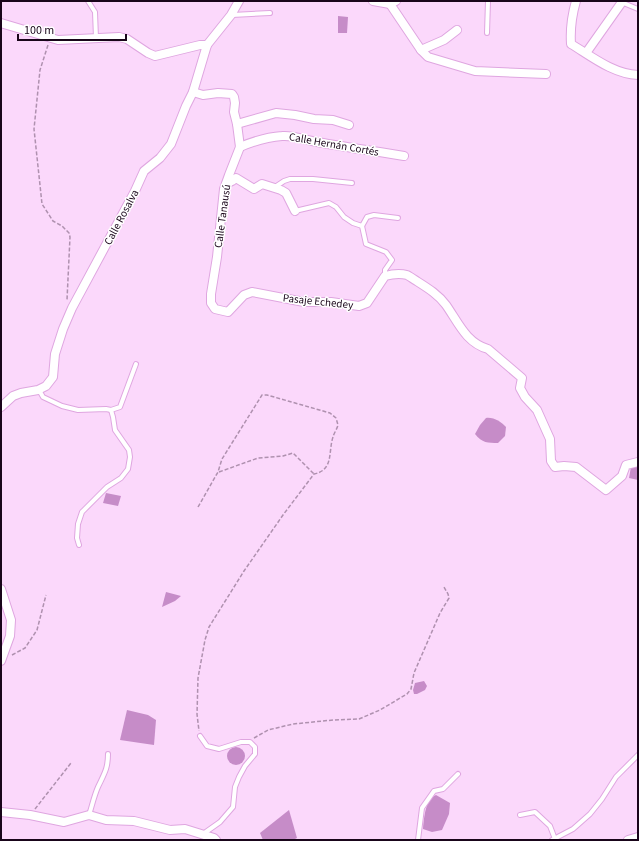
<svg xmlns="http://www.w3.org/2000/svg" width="639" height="841" viewBox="0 0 639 841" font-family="'Source Sans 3',sans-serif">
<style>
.water{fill:#c68cc8}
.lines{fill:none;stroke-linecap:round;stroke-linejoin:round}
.lane-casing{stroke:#dfa6e0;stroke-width:6}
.street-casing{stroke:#dfa6e0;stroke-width:10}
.path{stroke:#af91af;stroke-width:1.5;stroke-dasharray:4 2;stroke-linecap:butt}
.lane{stroke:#fff;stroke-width:4}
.street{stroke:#fff;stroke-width:8}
.labels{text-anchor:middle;stroke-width:3;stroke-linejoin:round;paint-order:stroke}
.street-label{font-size:11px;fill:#19051a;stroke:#fff}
</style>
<rect width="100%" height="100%" fill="#fbd8fb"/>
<!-- water -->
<g class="water">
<polygon points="338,16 348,17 347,33 338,33"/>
<path d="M486,418C494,417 501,422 506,427L505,436L498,443C488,443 482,443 475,434L480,425Z"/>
<polygon points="638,465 638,480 629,478 631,467"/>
<polygon points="106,493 121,496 118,506 103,503"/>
<polygon points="166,592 181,596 175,601 162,607"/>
<polygon points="424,681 427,686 425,690 417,694 414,694 413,690 415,683"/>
<polygon points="127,710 148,715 156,720 154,745 120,740"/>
<circle cx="236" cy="756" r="9"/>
<path d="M436,795L450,803L449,814L442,830L432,832L423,829C424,819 425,799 436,795Z"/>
<polygon points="289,810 297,838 293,840 263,840 260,833"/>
</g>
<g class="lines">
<!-- lane casing -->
<g class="lane-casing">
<g id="lane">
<polyline points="88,1 95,12 96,38"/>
<polyline points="621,2 638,9"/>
<polyline points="232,15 270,13"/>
<polyline points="487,33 488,1"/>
<polyline points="275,187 284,181 290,179 313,179 352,183"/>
<polyline points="295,211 329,203 336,207 344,217 353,223 362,226 366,244 386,252 392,260 385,270 385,276"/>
<polyline points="362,226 367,217 374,215 398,218"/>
<polyline points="39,390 43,397 62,406 78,410 106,409 111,410 120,407 136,364"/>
<polyline points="79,545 77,538 78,524 82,512 107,487 121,478 128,469 130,457 129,450 115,430 113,417 111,410"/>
<polyline points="200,736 207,746 219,749 241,742 250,742 255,747 255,754 245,766 239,777 235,787 233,807 220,822 203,834"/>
<path d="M89,815C92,806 94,796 98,787C104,774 108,769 108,754"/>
<polyline points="520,815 535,812 550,826 555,839 556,840"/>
<polyline points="418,840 422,808 434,791 443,789 458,774"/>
<polyline points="552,840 573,829 590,814 602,799 616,777 638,755"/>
</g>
</g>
<!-- street casing -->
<g class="street-casing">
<g id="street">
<polyline points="373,1 390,4 396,1"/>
<path d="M576,1C572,15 570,29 571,44C591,56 613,74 638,75"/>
<polyline points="390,4 421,50 444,40 457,30"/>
<polyline points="1,23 58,40 119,37 127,39 148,53 155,56 200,45 207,45"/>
<polyline points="421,50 428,57 475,71 546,74"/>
<polyline points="586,53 622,2"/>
<path d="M193,92L203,95L218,93L232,94L234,97L235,103L234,112L237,124L240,147L229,175L224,189L217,257L211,294V303L215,309L228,312L244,295L252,292L304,302H331L359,306L367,303L385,276C392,274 400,273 407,275C409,276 412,278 415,280C426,287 438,294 446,305C458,322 466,343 488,349L522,378L520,388L525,397L537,410L550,439L551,461L555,467L564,466L576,467L606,490L622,476L626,465L638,462"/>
<polyline points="237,124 276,113 295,115 314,119 333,120 349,125"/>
<path d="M240,147C254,141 267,137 282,136C292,135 303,139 312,141C343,147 374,151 404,156"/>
<polyline points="226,184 232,181 236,178 254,189 262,184 281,190 286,193 295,211"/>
<polyline points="1,407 13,396 21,393 38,390 46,386 53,377 55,354 63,329 72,308 135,191 144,171 160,158 171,144 186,106 193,92 207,45 231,15 239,1"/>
<polyline points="1,589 11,620 10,636 1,661"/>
<polyline points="1,812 30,815 64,822 89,815 106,820 134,821 170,830 185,829 214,838 216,840"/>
<polyline points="628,840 638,837"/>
</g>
</g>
<!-- path -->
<g class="path">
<polyline points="48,45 40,70 34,129 42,204 53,221 62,226 69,233 70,237 67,300"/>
<polyline points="219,472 258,458 283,456 293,453 314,474"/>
<path d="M198,507L218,472L222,459L262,395H267L330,413L336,418L338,425C337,429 334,433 333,437C328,452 334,470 314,474L283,515L244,571L209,627L205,640L198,678L197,714L199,731"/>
<polyline points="12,655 25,648 37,630 46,595"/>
<polyline points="254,738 268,730 293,724 333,720 359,719 380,710 407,694 411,689 414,673 440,613 449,598 448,594 444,587"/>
<polyline points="35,809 71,763"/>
</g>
<!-- lane -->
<use href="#lane" class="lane"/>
<!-- street -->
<use href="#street" class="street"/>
</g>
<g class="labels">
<!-- street labels -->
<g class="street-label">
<text transform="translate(334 144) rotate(10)" y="4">Calle Hernán Cortés</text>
<text transform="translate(222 216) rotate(-82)" y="4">Calle Tanausú</text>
<text transform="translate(121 217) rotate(-62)" y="4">Calle Rosalva</text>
<text transform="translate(318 301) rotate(6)" y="4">Pasaje Echedey</text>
</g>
</g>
<!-- border -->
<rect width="639" height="841" fill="none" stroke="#19051a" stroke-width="4"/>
<!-- scale -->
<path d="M18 34v6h108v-6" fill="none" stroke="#19051a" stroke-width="2"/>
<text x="24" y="34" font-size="12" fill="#19051a" stroke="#ffffff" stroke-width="3" paint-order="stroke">100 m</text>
</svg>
